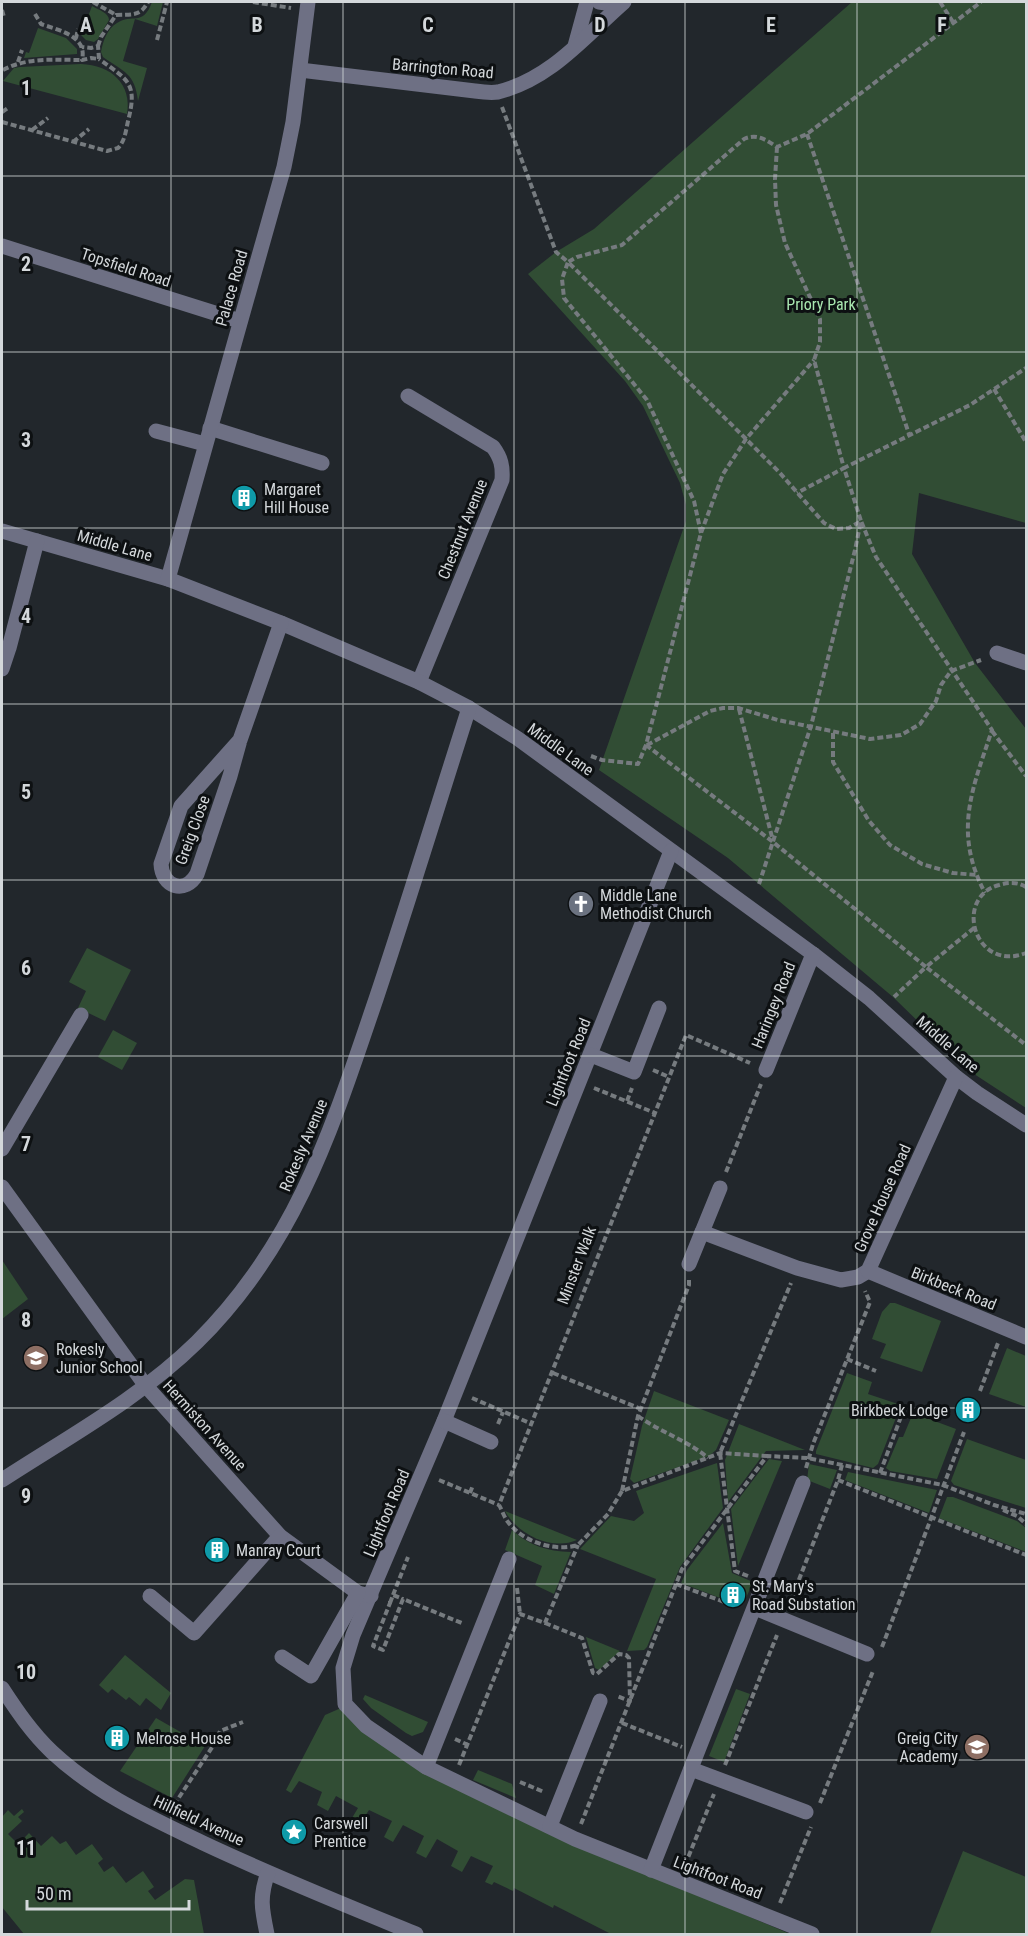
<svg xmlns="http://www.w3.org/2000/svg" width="1028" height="1936" viewBox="0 0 1028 1936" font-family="'Roboto Condensed',sans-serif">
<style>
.green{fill:#314d34}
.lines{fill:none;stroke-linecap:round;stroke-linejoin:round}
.path{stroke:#767b7f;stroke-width:4;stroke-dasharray:6 3;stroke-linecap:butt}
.minor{stroke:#6e7084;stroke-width:15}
.grid{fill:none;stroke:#d4d8db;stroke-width:1.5;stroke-opacity:0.55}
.labels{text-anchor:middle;stroke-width:6;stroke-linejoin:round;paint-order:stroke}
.street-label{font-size:16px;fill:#d4d8db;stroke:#0d1012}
.park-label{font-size:16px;fill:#a9e7b0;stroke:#0d1012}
.poi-label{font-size:16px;fill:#d4d8db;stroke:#0d1012;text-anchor:start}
.grid-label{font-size:20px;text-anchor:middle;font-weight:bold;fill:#d4d8db;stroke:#0d1012;stroke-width:6;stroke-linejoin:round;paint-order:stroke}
</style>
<rect width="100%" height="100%" fill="#22272c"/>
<!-- green -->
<g class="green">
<path d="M152,2H163L157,26L135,19L123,61L147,68L138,101C135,73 124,72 103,57L101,52C103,41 107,29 117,23C132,13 143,27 152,2Z"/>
<polygon points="852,2 1026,2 1026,523 919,493 912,554 975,663 1026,729 1026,1108 968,1070 893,997 728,858 599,770 686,521 686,505 680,483 643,406 625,381 528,274 556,252 594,229"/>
<path d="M92,6C99,10 109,13 109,20L98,39L94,42L86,40L81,35Z"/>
<polygon points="38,28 66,38 77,49 77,54 24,58 26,52 29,53"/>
<path d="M81,64C111,65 132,84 127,114L3,81L14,68L20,67Z"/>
<polygon points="87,948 131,970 105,1021 78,1008 86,991 69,982"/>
<polygon points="113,1030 137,1043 122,1070 98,1057"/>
<polygon points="2,1260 28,1299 2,1319"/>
<polygon points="890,1303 895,1303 941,1321 922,1372 880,1358 886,1344 872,1339 882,1312"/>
<polygon points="1007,1348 1026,1356 1026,1407 989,1394"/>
<polygon points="847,1373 872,1382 868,1394 901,1405 878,1464 873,1468 816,1454 816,1451"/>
<polygon points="654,1391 729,1420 716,1450 709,1456 634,1483 630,1479 642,1426"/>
<polygon points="913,1413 956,1429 937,1479 890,1471 886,1468 899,1437 903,1437"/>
<polygon points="739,1424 805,1450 766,1451 728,1502 725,1460"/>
<polygon points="967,1439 1026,1460 1026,1508 954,1485 951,1481"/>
<polygon points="769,1459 782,1461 738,1566 731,1509"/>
<polygon points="717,1463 723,1508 680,1567 647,1647 644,1650 627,1651 656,1579 580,1549 611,1516 634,1521 644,1513 636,1491"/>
<polygon points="809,1464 837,1470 830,1489 807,1480"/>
<polygon points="848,1472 937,1490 929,1513 845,1480"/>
<polygon points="947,1497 953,1497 1017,1521 1026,1528 1026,1552 939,1518"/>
<path d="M505,1511L577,1540C552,1551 518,1535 505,1511Z"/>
<polygon points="723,1523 732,1573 753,1582 746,1598 742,1596 743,1593 728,1587 723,1599 681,1583 687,1570"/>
<path d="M512,1530C530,1546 547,1551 571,1552L554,1594L535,1585L542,1566L505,1550Z"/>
<polygon points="586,1637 620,1651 599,1670 595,1668"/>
<polygon points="125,1655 171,1693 161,1710 146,1698 140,1706 129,1697 126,1700 112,1689 108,1693 99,1685"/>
<polygon points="736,1689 750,1694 724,1762 709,1756"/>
<polygon points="365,1695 428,1722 423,1732 412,1736 406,1733 371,1708 363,1699"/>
<polygon points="341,1708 351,1721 363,1731 649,1874 790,1934 611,1934 554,1905 553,1908 514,1888 513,1891 494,1882 492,1885 485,1882 493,1866 471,1856 462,1872 451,1866 458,1851 437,1839 426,1858 416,1853 424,1836 403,1825 393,1842 384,1837 392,1821 369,1810 358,1827 349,1823 358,1808 336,1796 328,1811 317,1805 322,1792 299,1781 291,1793 286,1790 325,1715"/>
<polygon points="156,1718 205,1746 172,1798 120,1771"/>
<polygon points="478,1770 512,1784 516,1798 473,1780"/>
<polygon points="22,1809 24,1812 18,1817 22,1821 8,1834 18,1844 29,1833 41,1846 52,1836 60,1844 66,1841 76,1855 92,1844 103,1859 98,1863 104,1872 113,1866 126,1883 143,1871 154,1887 148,1891 155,1900 185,1879 194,1880 204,1934 24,1934 2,1907 2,1817 8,1810 14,1816"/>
<polygon points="963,1851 1026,1877 1026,1934 930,1934"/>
</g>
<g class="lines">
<!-- path -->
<g class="path">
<polyline points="93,2 116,15"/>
<polyline points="253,2 291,8"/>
<polyline points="940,2 953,22"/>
<polyline points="2,10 4,17"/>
<path d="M35,14L41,24C58,30 88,36 82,60L91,58L99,59L98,46L91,48L82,47"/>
<polyline points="76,38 78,29"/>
<polyline points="157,40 167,2"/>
<path d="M98,46L101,37L116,15C132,14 140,17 148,2"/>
<polyline points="18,62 22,50"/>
<path d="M3,70C27,57 55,60 82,60"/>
<path d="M502,107L556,252L568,262L577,257L622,245L744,139C757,133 766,140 777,147L807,134L981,2"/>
<polyline points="2,112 8,108"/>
<path d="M2,122L107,151L118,148C125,141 126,130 128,121C138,83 128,80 99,59"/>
<polyline points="32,130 48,118"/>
<polyline points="807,134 909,434"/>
<polyline points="73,142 89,129"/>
<polyline points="777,147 775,179 776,205 785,243 820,319 820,342 814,360 844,468 797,493"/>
<polyline points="994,389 1026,442"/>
<path d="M701,533L694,501L647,400L564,298L562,279L568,262L746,439L780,473L824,523L836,529L849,528L861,521L876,557L992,730C972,790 953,832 985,893"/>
<polyline points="739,709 773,841"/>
<polyline points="992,731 1026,776"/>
<polyline points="833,733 833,762 869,821 890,845 922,864 953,873 977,875"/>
<polyline points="646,745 773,842 926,967 894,997"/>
<polyline points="647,745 710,711 723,708 738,708 778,720 870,739 901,735 920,724 936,701 941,685 951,671 981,660"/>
<polyline points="591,756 602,760 638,764 646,745 701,533 723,474 746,439 814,360"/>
<polyline points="759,884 811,726 855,550 861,521 844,468 970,405 1026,368"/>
<path d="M1026,887C1018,882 1009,882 999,885C953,897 974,973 1026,953"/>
<polyline points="974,928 926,967 1026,1045"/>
<polyline points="653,1070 669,1077"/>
<polyline points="594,1088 655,1113"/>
<polyline points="627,1101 632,1088"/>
<polyline points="726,1172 761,1084"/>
<polyline points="689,1280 689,1285 638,1416 622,1491 720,1453 767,1456"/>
<polyline points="847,1359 876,1371"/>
<polyline points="553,1373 641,1409"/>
<polyline points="980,1391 998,1343"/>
<polyline points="472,1398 532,1424"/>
<path d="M638,1416C660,1432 687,1440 708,1458"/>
<polyline points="498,1424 503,1412"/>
<polyline points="806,1468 813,1444 870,1302 865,1291"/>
<polyline points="880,1473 905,1406"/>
<polyline points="439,1480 499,1505"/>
<polyline points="838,1480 1026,1555"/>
<path d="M622,1491L608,1514L578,1545C554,1552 523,1542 508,1522C504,1517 502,1510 499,1505L686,1035L750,1063"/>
<polyline points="470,1493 473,1485"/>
<polyline points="1003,1510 1017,1516 1026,1524"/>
<polyline points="748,1576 735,1571 720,1453 791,1283"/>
<polyline points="676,1584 735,1606"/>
<polyline points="517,1588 520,1614"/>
<polyline points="393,1595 408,1557"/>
<polyline points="388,1603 390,1603 373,1646 383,1650 403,1599 464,1624"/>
<polyline points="390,1603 393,1595 403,1599"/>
<polyline points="789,1605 838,1480 842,1465"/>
<polyline points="545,1623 582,1638 593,1673 597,1674 619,1654 626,1655 629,1658 630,1701 617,1696"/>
<polyline points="882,1647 964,1432"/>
<polyline points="622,1723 682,1747"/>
<polyline points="455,1739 468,1745"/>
<polyline points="459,1765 520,1614 545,1623 578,1545"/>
<polyline points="725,1765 777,1635"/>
<polyline points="520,1782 544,1792"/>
<polyline points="820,1803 873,1671"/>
<polyline points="174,1805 213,1746 220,1731 243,1722"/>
<polyline points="581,1824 682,1569 767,1456 807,1458 943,1485 994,1505 1026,1514"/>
<polyline points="685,1865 714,1794"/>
<polyline points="780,1903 811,1827"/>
</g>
<!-- minor -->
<g class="minor">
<polyline points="599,2 619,5"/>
<polyline points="575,46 587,2"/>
<path d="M300,70L475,91C482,92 491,93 498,92C551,79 585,36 624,2"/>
<polyline points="2,246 240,321"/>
<path d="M408,396L493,447C501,458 503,466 502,480L419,682"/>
<polyline points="210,428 322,463"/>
<polyline points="156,431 205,444"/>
<polyline points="2,531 168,579 281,623 419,682 469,708 517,738 813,954 869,998 956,1077 977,1093 1026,1125"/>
<polyline points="168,579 284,167 293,122 308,2"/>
<polyline points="997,653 1026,663"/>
<polyline points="2,669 9,648 37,541"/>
<path d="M240,740L181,806L161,864C162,887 185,895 197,874L230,776L240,740L281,623"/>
<polyline points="671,851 444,1421 353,1635 343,1668 345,1704 366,1726 426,1767 575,1839 812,1934"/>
<polyline points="591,1055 634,1072 659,1008"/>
<polyline points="766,1070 813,954"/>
<polyline points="2,1149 81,1015"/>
<polyline points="2,1187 146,1386 280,1536 358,1593 371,1596"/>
<polyline points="702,1232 797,1268 841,1280 858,1277 868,1271 956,1077"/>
<polyline points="689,1264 720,1188"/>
<polyline points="868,1271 1026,1337"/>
<polyline points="444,1421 491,1442"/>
<path d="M2,1480C68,1437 140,1398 197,1342C297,1243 332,1128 376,999C408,903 438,805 469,708"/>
<polyline points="150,1596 194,1633 280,1536"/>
<polyline points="755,1608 867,1654"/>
<polyline points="282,1657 311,1676 358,1593"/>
<path d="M2,1688C17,1711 32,1733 52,1752C97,1794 149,1817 203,1843C273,1876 345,1905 416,1934"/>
<polyline points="426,1767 509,1559"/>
<polyline points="691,1769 806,1812"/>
<polyline points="550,1826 600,1701"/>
<polyline points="651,1870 803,1483"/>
<path d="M267,1934C262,1910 259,1897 268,1873"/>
</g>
</g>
<!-- grid -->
<path class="grid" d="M171,2V1934M343,2V1934M514,2V1934M685,2V1934M857,2V1934M2,176H1026M2,352H1026M2,528H1026M2,704H1026M2,880H1026M2,1056H1026M2,1232H1026M2,1408H1026M2,1584H1026M2,1760H1026"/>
<!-- icons -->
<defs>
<g id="building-disc" transform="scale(1.35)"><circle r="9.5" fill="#0f9aa8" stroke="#0d1012"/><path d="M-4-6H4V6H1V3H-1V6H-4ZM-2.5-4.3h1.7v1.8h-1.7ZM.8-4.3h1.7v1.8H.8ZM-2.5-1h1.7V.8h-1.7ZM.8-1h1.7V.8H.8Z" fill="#fff"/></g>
<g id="church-disc" transform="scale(1.35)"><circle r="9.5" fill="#6b7280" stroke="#0d1012"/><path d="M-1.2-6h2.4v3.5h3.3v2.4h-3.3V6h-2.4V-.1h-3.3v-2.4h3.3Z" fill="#fff"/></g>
<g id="school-disc" transform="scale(1.35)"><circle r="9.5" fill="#8d6e63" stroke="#0d1012"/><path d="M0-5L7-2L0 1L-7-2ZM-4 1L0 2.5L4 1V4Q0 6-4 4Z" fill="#fff"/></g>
<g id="sight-disc" transform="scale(1.35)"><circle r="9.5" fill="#0f9aa8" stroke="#0d1012"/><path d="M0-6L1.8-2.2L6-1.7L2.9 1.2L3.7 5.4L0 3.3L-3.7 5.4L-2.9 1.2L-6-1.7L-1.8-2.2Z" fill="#fff"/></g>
</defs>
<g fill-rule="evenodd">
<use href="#building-disc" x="244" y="498"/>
<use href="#church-disc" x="581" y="904"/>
<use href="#school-disc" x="36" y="1358"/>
<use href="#building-disc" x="968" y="1410"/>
<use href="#building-disc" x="217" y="1550"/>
<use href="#building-disc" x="733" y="1595"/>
<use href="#building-disc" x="117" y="1738"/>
<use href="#school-disc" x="977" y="1747"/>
<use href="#sight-disc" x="294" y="1832"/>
</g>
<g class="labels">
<!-- street labels -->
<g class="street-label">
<text transform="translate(443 68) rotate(5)" y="6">Barrington Road</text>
<text transform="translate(126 267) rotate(18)" y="6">Topsfield Road</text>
<text transform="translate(231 288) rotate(-74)" y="6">Palace Road</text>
<text transform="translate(462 529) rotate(-68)" y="6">Chestnut Avenue</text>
<text transform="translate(115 545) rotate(16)" y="6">Middle Lane</text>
<text transform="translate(561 749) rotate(36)" y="6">Middle Lane</text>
<text transform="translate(192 830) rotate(-70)" y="6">Greig Close</text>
<text transform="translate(773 1005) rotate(-68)" y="6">Haringey Road</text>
<text transform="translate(948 1044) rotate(41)" y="6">Middle Lane</text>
<text transform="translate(568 1062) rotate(-68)" y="6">Lightfoot Road</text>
<text transform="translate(303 1145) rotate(-67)" y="6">Rokesly Avenue</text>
<text transform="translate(882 1198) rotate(-66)" y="6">Grove House Road</text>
<text transform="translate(576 1265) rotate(-69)" y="6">Minster Walk</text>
<text transform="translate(954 1288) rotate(22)" y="6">Birkbeck Road</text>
<text transform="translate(205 1425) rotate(48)" y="6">Hermiston Avenue</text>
<text transform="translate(386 1513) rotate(-67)" y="6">Lightfoot Road</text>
<text transform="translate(199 1820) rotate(25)" y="6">Hillfield Avenue</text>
<text transform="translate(718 1877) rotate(21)" y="6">Lightfoot Road</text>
</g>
<!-- park labels -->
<g class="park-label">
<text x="821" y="310">Priory Park</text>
</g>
<!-- poi labels -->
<g class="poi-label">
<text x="264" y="495">Margaret<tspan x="264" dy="18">Hill House</tspan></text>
<text x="600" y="901">Middle Lane<tspan x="600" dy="18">Methodist Church</tspan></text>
<text x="56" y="1355">Rokesly<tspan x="56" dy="18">Junior School</tspan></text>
<text x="948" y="1416" text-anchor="end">Birkbeck Lodge</text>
<text x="236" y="1556">Manray Court</text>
<text x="752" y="1592">St. Mary's<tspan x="752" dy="18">Road Substation</tspan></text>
<text x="136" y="1744">Melrose House</text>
<text x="958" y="1744" text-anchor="end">Greig City<tspan x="958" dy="18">Academy</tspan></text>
<text x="314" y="1829">Carswell<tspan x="314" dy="18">Prentice</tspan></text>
</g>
</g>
<g class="grid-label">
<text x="86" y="32">A</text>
<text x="257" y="32">B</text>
<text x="428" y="32">C</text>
<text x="600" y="32">D</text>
<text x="771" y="32">E</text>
<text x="942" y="32">F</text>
<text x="26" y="95">1</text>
<text x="26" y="271">2</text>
<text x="26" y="447">3</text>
<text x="26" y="623">4</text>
<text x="26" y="799">5</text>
<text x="26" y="975">6</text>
<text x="26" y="1151">7</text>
<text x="26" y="1327">8</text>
<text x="26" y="1503">9</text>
<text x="26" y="1679">10</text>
<text x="26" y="1855">11</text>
</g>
<!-- border -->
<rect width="1028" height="1936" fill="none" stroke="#d4d8db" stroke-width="6"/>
<!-- scale -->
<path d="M27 1900v9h162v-9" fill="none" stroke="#d4d8db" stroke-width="3"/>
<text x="36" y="1900" font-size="18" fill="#d4d8db" stroke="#0d1012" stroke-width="4.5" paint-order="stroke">50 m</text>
</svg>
